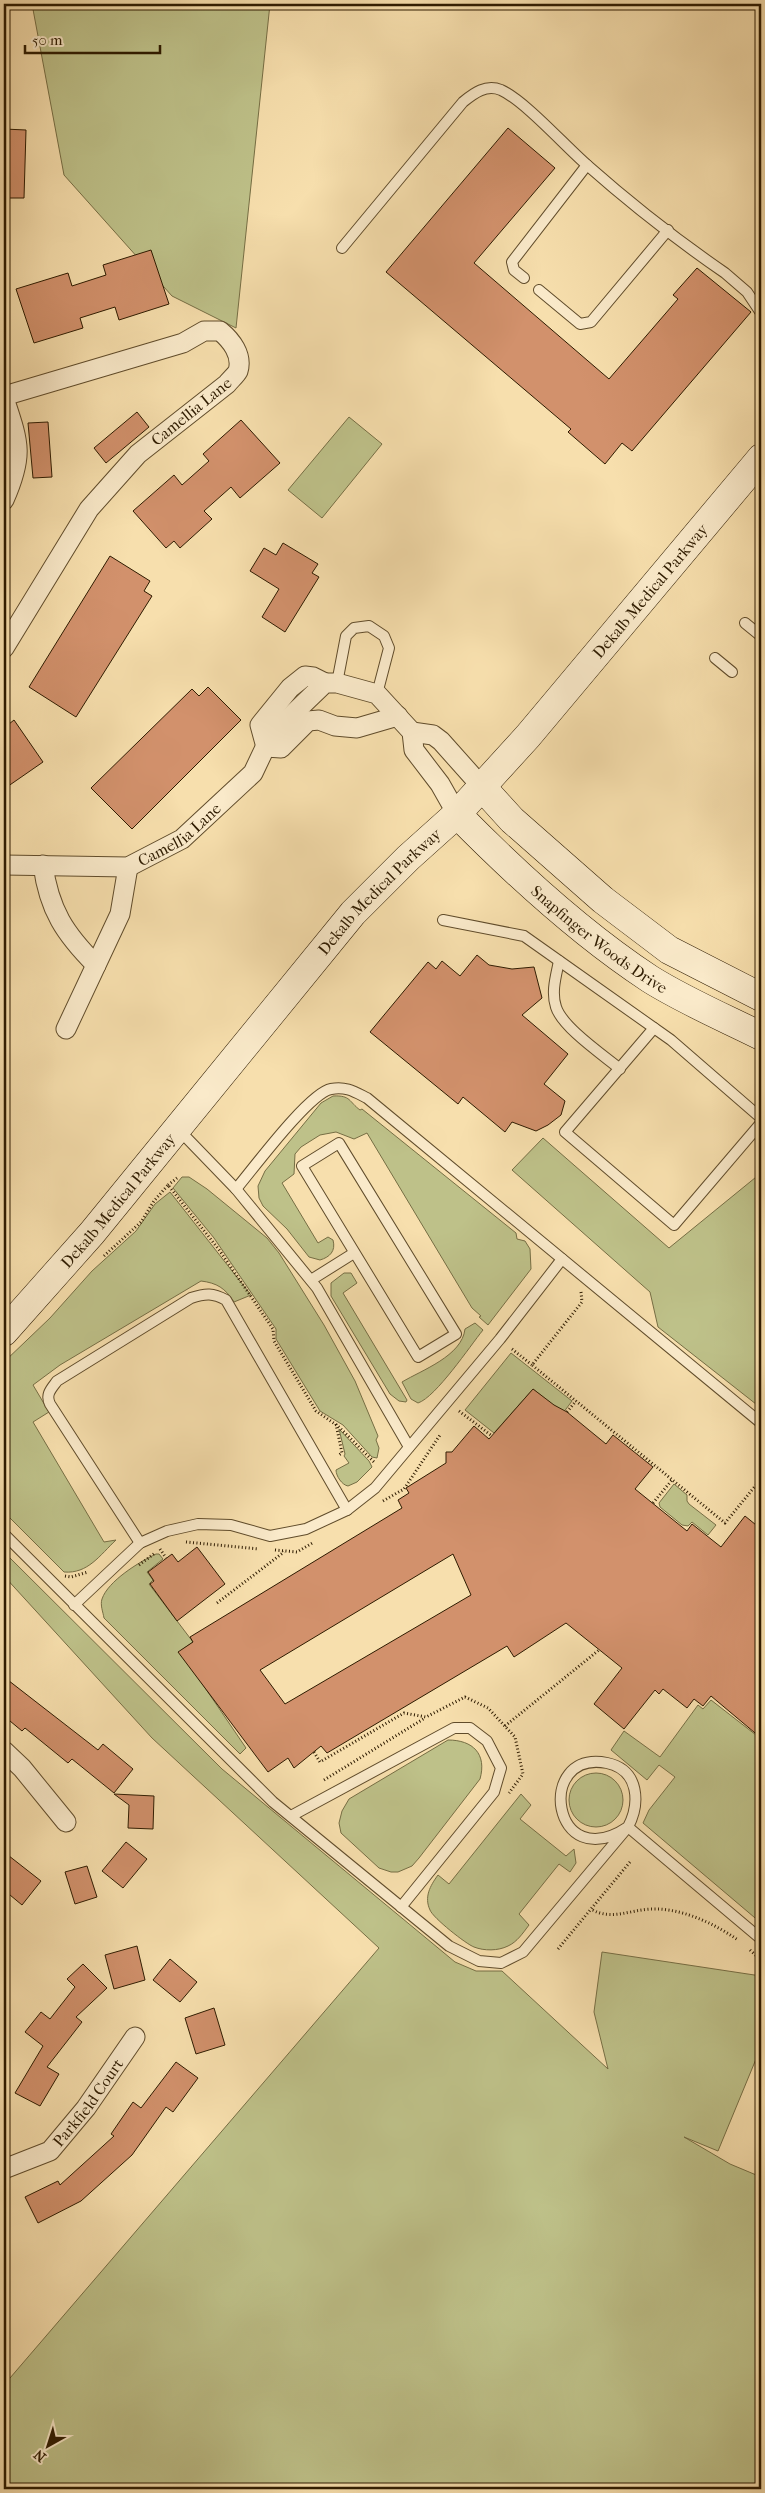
<svg xmlns="http://www.w3.org/2000/svg" width="765" height="2493" viewBox="0 0 765 2493" font-family="'IM FELL French Canon',serif">
<style>
.green{fill:#bec189;stroke:#766e44}
.building{fill:#d2916c;stroke:#2e1b00;fill-rule:evenodd}
.lines{fill:none;stroke-linecap:round;stroke-linejoin:round}
.lane-casing{stroke:#604c2b;stroke-width:12}
.street-casing{stroke:#604c2b;stroke-width:21}
.secondary-casing{stroke:#2e1b00;stroke-width:29}
.path{stroke:#2e1b00;stroke-width:3;stroke-dasharray:1 2.5;stroke-linecap:butt}
.lane{stroke:#faeaca;stroke-width:10}
.street{stroke:#faeaca;stroke-width:19}
.secondary{stroke:#faeaca;stroke-width:28}
.labels{text-anchor:middle;stroke-width:4;stroke-linejoin:round;paint-order:stroke}
.street-label{font-size:16px;fill:#2e1b00;stroke:#faeaca}
</style>
<rect width="100%" height="100%" fill="#f7dfad"/>
<filter id="stains"><feTurbulence type="fractalNoise" baseFrequency=".004" numOctaves="4"/><feColorMatrix values="0 0 0 0 .2 0 0 0 0 .09 0 0 0 0 .02 0 0 0 .5 -.17"/></filter>
<radialGradient id="worn" r=".72"><stop offset=".6" stop-color="#630" stop-opacity="0"/><stop offset="1" stop-color="#630" stop-opacity=".3"/></radialGradient>
<!-- green -->
<g class="green">
<polygon points="32,4 270,4 236,328 172,296 64,175"/>
<polygon points="349,417 382,444 322,518 288,490"/>
<path d="M333,1096C351,1095 349,1102 360,1110L362,1109L516,1233L517,1239L525,1241L530,1249L531,1269L488,1325L479,1317L481,1316L472,1308L367,1133L354,1139L336,1132L320,1135L301,1147L295,1154L294,1174L282,1183L318,1243L328,1237L333,1240C336,1251 330,1257 320,1260L309,1257L287,1229L263,1206L259,1198L258,1186L265,1171L321,1103Z"/>
<polygon points="543,1138 669,1248 761,1173 761,1408 658,1327 650,1292 512,1170"/>
<polygon points="182,1177 189,1177 207,1189 267,1238 279,1253 324,1325 355,1381 378,1436 376,1440 379,1448 377,1458 372,1457 343,1425 320,1411 276,1339 276,1329 214,1238 173,1188"/>
<path d="M170,1192L251,1295L234,1302C225,1288 217,1283 201,1281L60,1365L33,1385L49,1412L33,1422L104,1542L116,1540C100,1555 88,1574 64,1572L4,1512V1362L50,1318L92,1271L136,1231L155,1204Z"/>
<polygon points="344,1273 351,1273 357,1283 343,1293 407,1400 406,1402 399,1401 390,1394 331,1296 331,1283"/>
<path d="M475,1323L483,1330C470,1346 436,1397 418,1403L411,1399L402,1382C422,1370 462,1356 465,1329Z"/>
<polygon points="511,1353 572,1401 563,1413 533,1389 494,1433 465,1410"/>
<path d="M339,1429L369,1461L372,1467L357,1482L348,1486C342,1485 336,1476 336,1470L349,1463L344,1456L345,1454Z"/>
<polygon points="674,1484 687,1495 687,1501 689,1504 716,1525 708,1535 692,1522 688,1526 682,1525 660,1507 659,1503"/>
<polygon points="4,1552 222,1769 455,1962 476,1971 502,1971 608,2069 594,2012 602,1952 761,1976 761,2047 718,2151 684,2137 730,2164 761,2177 761,2489 4,2489 4,2385 379,1948 152,1738 4,1576"/>
<path d="M156,1554H159L163,1559L147,1572L153,1580L149,1584L193,1642L180,1651L246,1748L240,1754L104,1618C103,1612 100,1605 102,1599C108,1581 139,1562 156,1554Z"/>
<polygon points="711,1700 756,1735 761,1730 761,1923 643,1823 649,1810 675,1777 659,1765 647,1780 611,1750 624,1731 660,1757 698,1705 703,1709"/>
<path d="M448,1740C473,1740 487,1754 480,1779L419,1858L412,1866L398,1872H391L379,1868L341,1833L339,1823L342,1811L349,1799Z"/>
<circle cx="596" cy="1800" r="27"/>
<path d="M521,1794L531,1805L520,1819L566,1856L574,1849L576,1863L570,1872L559,1864L519,1914L529,1925C523,1933 517,1942 508,1946C498,1951 484,1951 474,1947C466,1944 433,1918 430,1910C424,1897 430,1886 438,1875L449,1884Z"/>
</g>
<!-- building -->
<g class="building">
<polygon points="508,128 555,168 474,263 609,379 678,299 673,295 697,268 751,312 632,451 622,443 605,464 568,432 571,429 386,272"/>
<polygon points="4,129 26,130 24,198 4,198"/>
<polygon points="151,250 169,304 119,320 115,307 80,318 83,328 34,343 16,289 68,273 72,286 106,275 103,265"/>
<polygon points="137,412 149,427 106,463 94,448"/>
<polygon points="241,420 280,463 240,498 231,487 204,511 212,519 180,548 174,541 166,548 133,511 174,475 182,485 209,461 203,454"/>
<polygon points="48,422 52,477 33,478 28,423"/>
<polygon points="283,543 318,564 312,573 319,577 285,632 262,617 279,589 250,571 264,548 276,555"/>
<polygon points="110,556 150,581 144,591 152,596 76,717 29,687"/>
<polygon points="208,687 241,720 132,829 91,788 192,689 199,696"/>
<polygon points="14,720 43,762 4,789 4,728"/>
<polygon points="477,955 489,965 512,969 534,967 542,998 522,1015 568,1054 544,1084 565,1101 561,1115 548,1125 536,1131 512,1122 505,1132 463,1097 458,1104 370,1032 428,962 436,969 442,961 460,976"/>
<path d="M533,1389L554,1405L567,1412L606,1444L613,1435L653,1467L635,1489L687,1531L692,1524L721,1547L745,1516L761,1529V1738L711,1696L703,1706L694,1699L687,1708L663,1689L659,1694L655,1690L624,1729L594,1704L622,1668L566,1623L514,1657L507,1646L327,1753L321,1746L294,1768L288,1758L268,1772L178,1652L193,1642L190,1637L402,1508L398,1500L409,1493L406,1488L446,1463V1452H452L474,1426L489,1439ZM453,1554L471,1595L285,1704L260,1670Z"/>
<polygon points="197,1547 225,1584 177,1621 150,1584 154,1581 148,1572 172,1554 178,1562"/>
<polygon points="4,1677 98,1750 103,1744 133,1769 114,1793 72,1759 68,1763 25,1728 22,1731 4,1716"/>
<polygon points="114,1794 154,1796 153,1829 128,1828 129,1805"/>
<polygon points="126,1842 147,1859 123,1888 102,1871"/>
<polygon points="4,1852 41,1881 22,1905 4,1890"/>
<polygon points="87,1866 97,1897 75,1904 65,1872"/>
<polygon points="137,1946 145,1980 114,1989 105,1955"/>
<polygon points="170,1959 197,1982 180,2002 153,1980"/>
<polygon points="83,1964 107,1988 76,2017 82,2022 47,2067 59,2074 40,2106 15,2093 43,2046 25,2032 41,2012 50,2019 75,1987 67,1979"/>
<polygon points="214,2008 225,2045 196,2054 185,2018"/>
<polygon points="176,2062 198,2078 173,2112 166,2107 132,2155 81,2201 38,2223 25,2197 58,2181 60,2185 114,2136 111,2134 133,2102 141,2108"/>
</g>
<g class="lines">
<!-- lane casing -->
<g class="lane-casing">
<g id="lane">
<path d="M342,248L463,102C474,93 486,84 501,90C525,101 565,146 587,165C630,203 677,240 725,273L747,292L761,313"/>
<polyline points="524,278 514,270 512,262 587,165"/>
<polyline points="539,290 580,324 591,322 668,230"/>
<polyline points="745,623 761,636"/>
<polyline points="715,658 732,672"/>
<polyline points="337,683 346,636 354,628 369,626 384,636 389,648 377,694"/>
<polyline points="443,920 524,936 671,1040 761,1118"/>
<path d="M559,961C556,976 551,992 556,1007C562,1027 603,1055 620,1069"/>
<polyline points="654,1028 565,1132 674,1225 761,1123"/>
<polyline points="179,1130 236,1189 317,1288 409,1447"/>
<polygon points="339,1143 456,1334 418,1357 302,1166"/>
<path d="M236,1189C253,1169 309,1093 331,1089C346,1086 355,1092 367,1098L761,1423"/>
<polyline points="311,1280 354,1253"/>
<path d="M4,1534L273,1802L449,1946L479,1961L501,1963L523,1952L628,1827C640,1804 640,1770 607,1763C534,1749 552,1878 628,1827"/>
<path d="M140,1543L50,1404C45,1394 52,1388 57,1381L191,1298C206,1293 213,1293 226,1300L347,1510"/>
<polyline points="74,1605 140,1543 167,1531 198,1524 231,1525 270,1536 306,1529 347,1510 375,1488 500,1339 562,1259"/>
<polyline points="291,1816 454,1728 470,1728 487,1741 501,1768 494,1792 401,1907"/>
<polyline points="628,1827 761,1939"/>
</g>
</g>
<!-- street casing -->
<g class="street-casing">
<g id="street">
<path d="M4,396L183,343L204,331H220C231,340 243,355 238,371C236,375 230,380 227,384L138,454L89,509L4,648"/>
<path d="M4,398C19,443 24,455 4,500"/>
<polyline points="412,732 433,735 441,741 482,787"/>
<polyline points="266,747 281,748 308,721 319,720 335,726 357,728 398,716"/>
<polyline points="266,747 260,725 290,688 305,676 313,677 325,683"/>
<path id="s1" d="M4,865L128,867L182,839L253,773L271,735L325,683H337L377,694L412,732L414,750L440,784L457,814"/>
<path d="M43,865C49,910 65,934 96,965"/>
<polyline points="66,1029 120,914 128,867"/>
<polyline points="4,1751 22,1768 66,1822"/>
<path id="s2" d="M4,2169L50,2151L86,2108L135,2037"/>
</g>
</g>
<!-- secondary casing -->
<g class="secondary-casing">
<g id="secondary">
<polyline points="482,787 512,820 603,900 669,950 761,997"/>
<path id="s3" d="M457,814C516,874 580,933 650,979C685,1001 725,1018 761,1036"/>
<path id="s4" d="M4,1332L92,1233L353,913L408,858L457,814L528,736L761,458"/>
</g>
</g>
<!-- path -->
<g class="path">
<polyline points="168,1185 177,1178"/>
<polyline points="104,1256 141,1222 154,1201 168,1185 220,1251 273,1329 274,1341 316,1411 338,1426 374,1462"/>
<polyline points="581,1292 582,1302 532,1365 725,1523 761,1479"/>
<polyline points="512,1349 532,1365"/>
<polyline points="459,1411 492,1436"/>
<polyline points="567,1412 576,1401"/>
<polyline points="336,1424 342,1453 339,1455"/>
<polyline points="383,1501 404,1489 440,1435"/>
<polyline points="653,1503 672,1480"/>
<polyline points="186,1542 259,1549"/>
<polyline points="160,1549 166,1558"/>
<polyline points="275,1550 297,1552 314,1542"/>
<polyline points="139,1565 155,1553"/>
<polyline points="65,1576 71,1577 88,1572"/>
<polyline points="217,1603 284,1552"/>
<polyline points="505,1726 599,1650"/>
<polyline points="314,1752 320,1762 404,1713 426,1717 465,1697 488,1708 515,1737 523,1774 509,1793"/>
<polyline points="324,1780 425,1718"/>
<path d="M630,1862L591,1909C611,1921 629,1910 651,1909C682,1908 713,1923 738,1940"/>
<polyline points="558,1949 591,1909"/>
<polyline points="750,1950 761,1960"/>
</g>
<!-- lane -->
<use href="#lane" class="lane"/>
<!-- street -->
<use href="#street" class="street"/>
<!-- secondary -->
<use href="#secondary" class="secondary"/>
</g>
<g class="labels">
<!-- street labels -->
<g class="street-label">
<text transform="translate(191 411) rotate(-39)" y="6">Camellia Lane</text>
<text dy="6" stroke="none"><textPath href="#s4" startOffset="984">Dekalb Medical Parkway</textPath></text>
<text dy="6" stroke="none"><textPath href="#s1" startOffset="185">Camellia Lane</textPath></text>
<text dy="6" stroke="none"><textPath href="#s4" startOffset="579">Dekalb Medical Parkway</textPath></text>
<text dy="6" stroke="none"><textPath href="#s3" startOffset="190">Snapfinger Woods Drive</textPath></text>
<text dy="6" stroke="none"><textPath href="#s4" startOffset="174">Dekalb Medical Parkway</textPath></text>
<text dy="6" stroke="none"><textPath href="#s2" startOffset="111">Parkfield Court</textPath></text>
</g>
</g>
<!-- margin -->
<rect width="765" height="2493" fill="none" stroke="#f7dfad" stroke-width="20"/>
<rect x="5" y="5" width="755" height="2483" fill="none" stroke="#2e1b00" stroke-width="2.5"/>
<rect x="10" y="10" width="745" height="2473" fill="none" stroke="#2e1b00"/>
<!-- north arrow -->
<g transform="translate(48 2446) rotate(219)" stroke="#faeaca" stroke-width="4" paint-order="stroke">
<path d="M0-4L9 19L0 12L-9 19Z" fill="#2e1b00"/>
<text y="-8" font-size="14" font-weight="bold" text-anchor="middle" fill="#2e1b00">N</text>
</g>
<!-- scale -->
<path d="M25 45v8h135v-8" fill="none" stroke="#2e1b00" stroke-width="2.5"/>
<text x="32" y="45" font-size="15" fill="#2e1b00" stroke="#faeaca" stroke-width="4" paint-order="stroke">50 m</text>
<rect width="100%" height="100%" filter="url(#stains)"/>
<rect width="100%" height="100%" fill="url(#worn)"/>
</svg>
